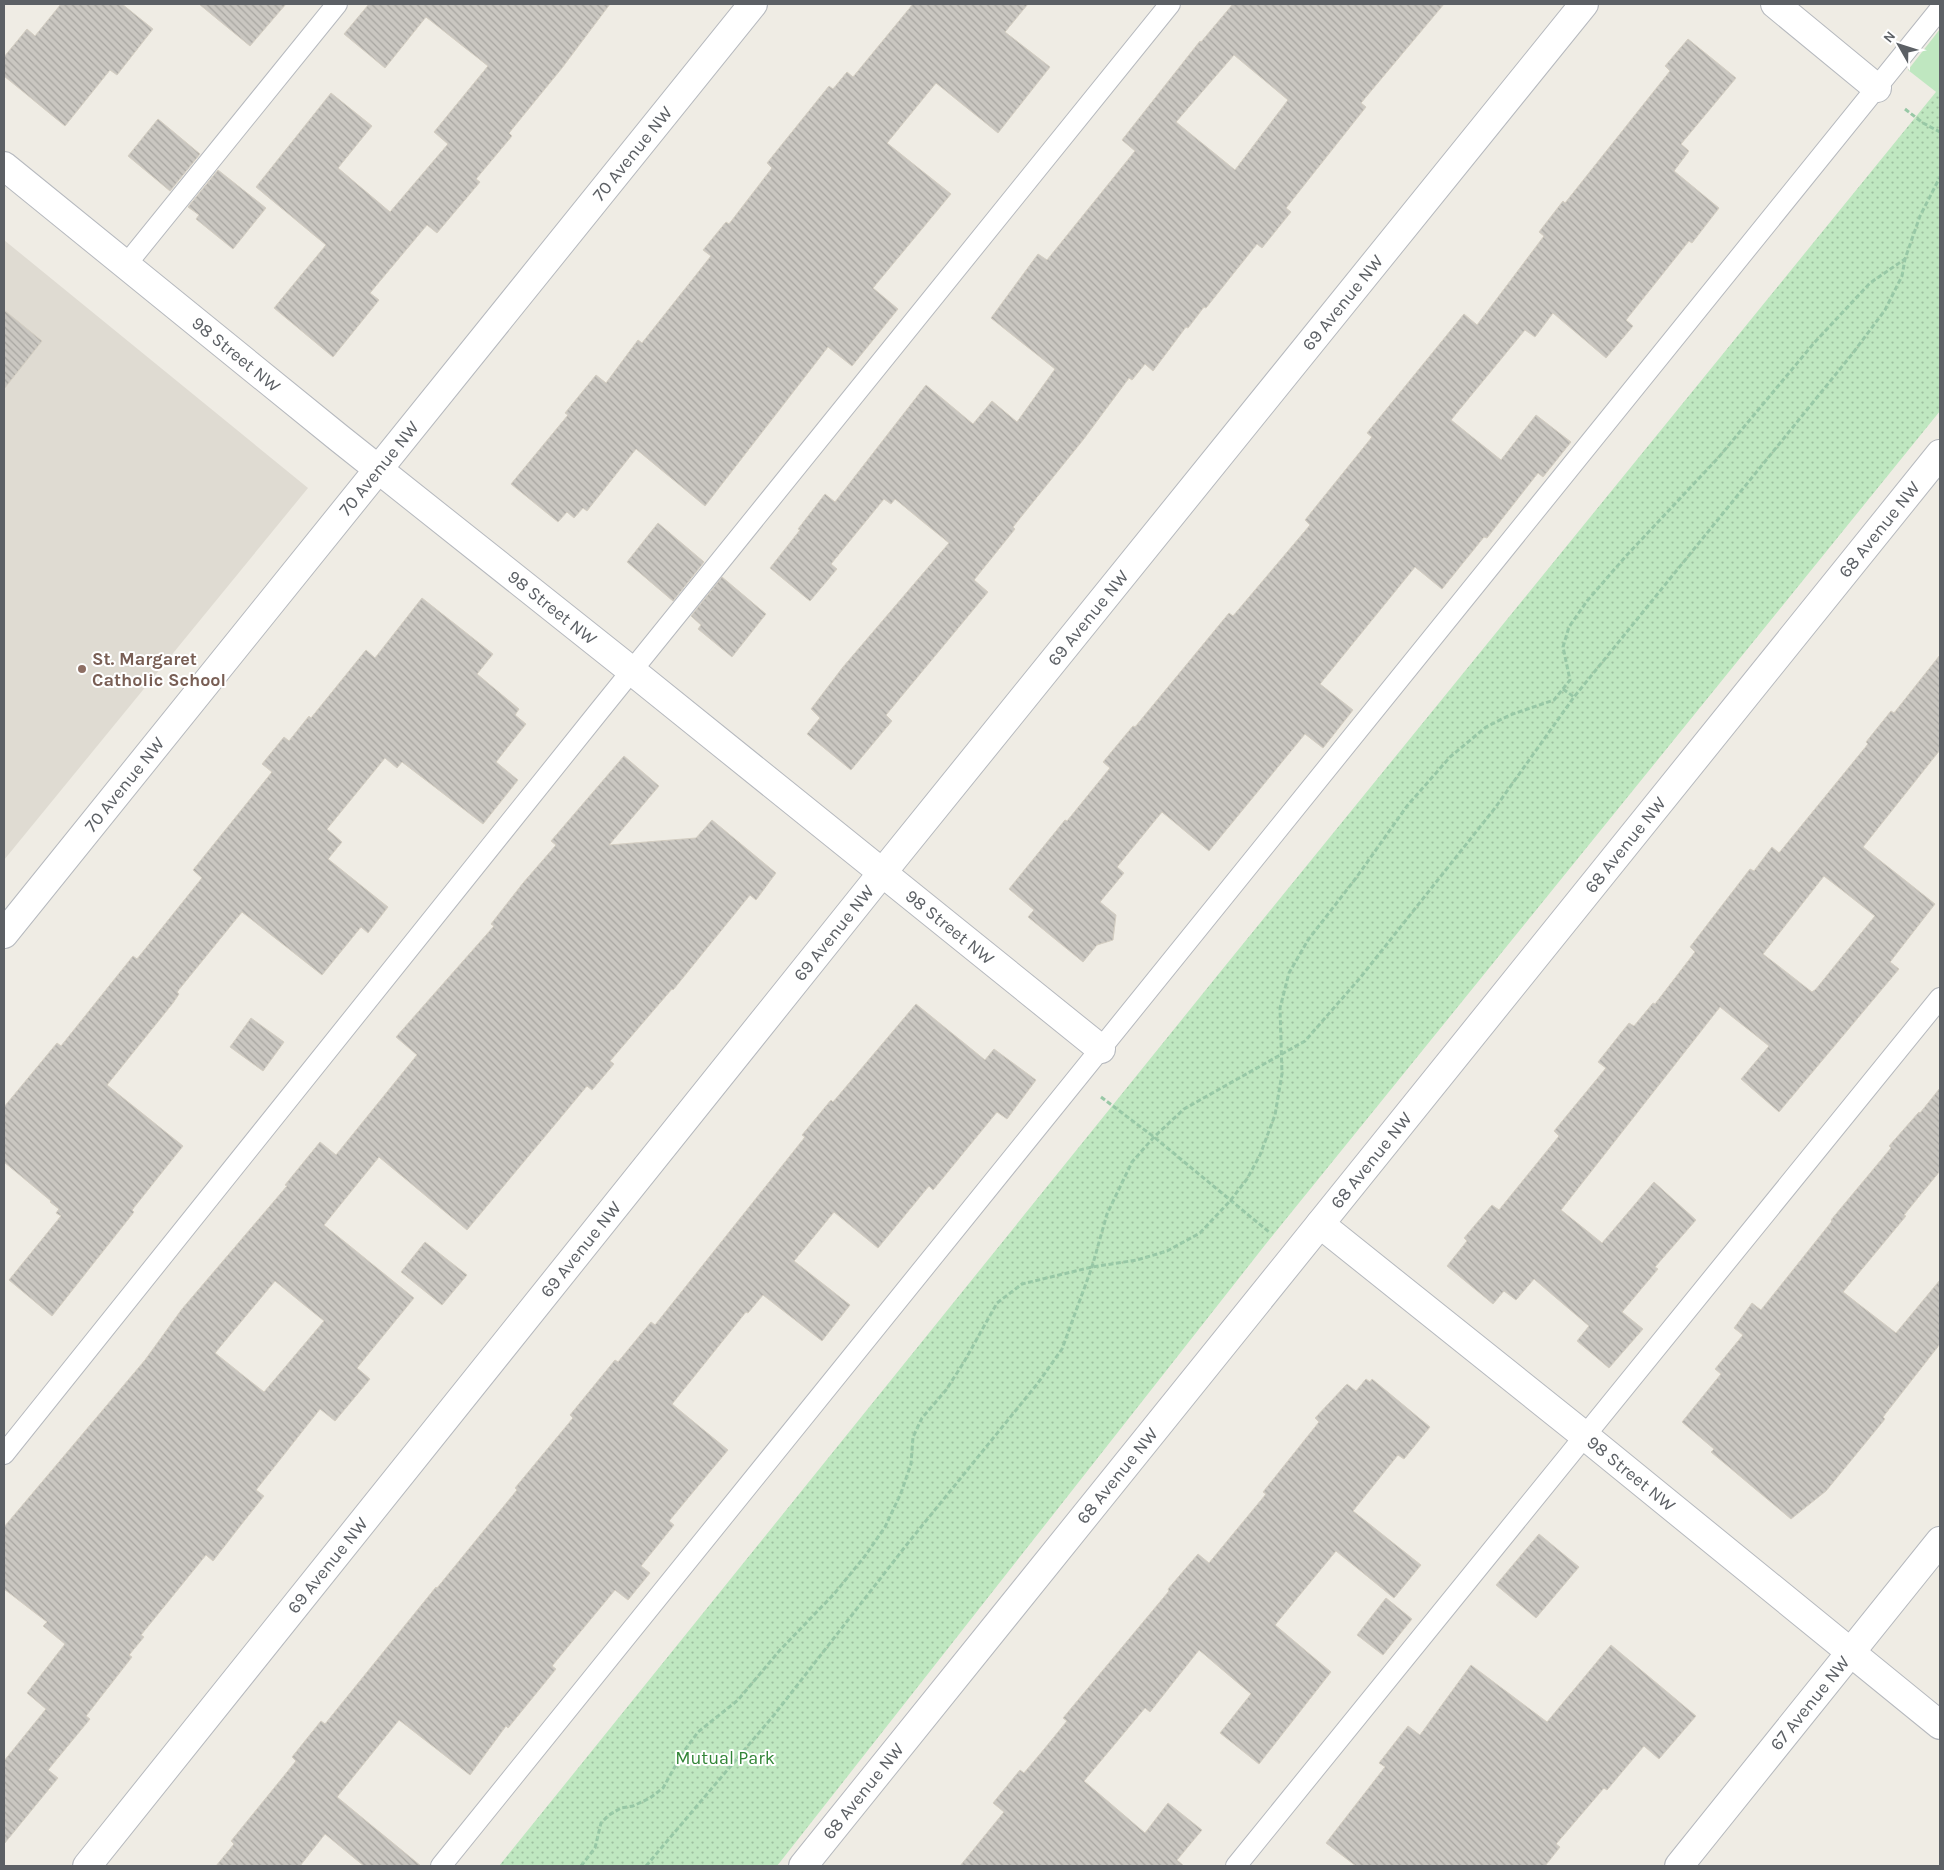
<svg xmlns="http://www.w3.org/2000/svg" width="1944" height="1870" viewBox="0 0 1944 1870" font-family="Karla,sans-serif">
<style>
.education{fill:#dfdbd2}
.green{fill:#bfe7c0}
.park{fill:url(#park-dots)}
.building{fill:url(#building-back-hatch);stroke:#d4cec2;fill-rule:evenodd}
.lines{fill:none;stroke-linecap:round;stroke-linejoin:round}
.lane-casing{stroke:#b6b9be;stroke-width:22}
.street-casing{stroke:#b6b9be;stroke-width:30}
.path{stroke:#98c8a6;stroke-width:3;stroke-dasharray:5 2.5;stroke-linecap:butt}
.lane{stroke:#fff;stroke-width:20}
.street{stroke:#fff;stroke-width:28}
.education-dot{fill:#8d6e63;stroke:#fff;stroke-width:2}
.labels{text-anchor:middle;stroke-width:4;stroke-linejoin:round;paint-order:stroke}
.street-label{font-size:18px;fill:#5c6065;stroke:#fff}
.education-label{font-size:18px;font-weight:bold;fill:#785e54;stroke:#fff;text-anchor:start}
.park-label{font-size:18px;fill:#328537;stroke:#fff}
</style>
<defs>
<pattern id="park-dots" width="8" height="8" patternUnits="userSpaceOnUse" patternTransform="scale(1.25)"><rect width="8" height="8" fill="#bfe7c0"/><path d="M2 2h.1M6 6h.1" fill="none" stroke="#9ebfa0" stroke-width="1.8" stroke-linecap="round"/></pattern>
<pattern id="building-back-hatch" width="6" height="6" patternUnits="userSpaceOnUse" patternTransform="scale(1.25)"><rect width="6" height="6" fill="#cac7c1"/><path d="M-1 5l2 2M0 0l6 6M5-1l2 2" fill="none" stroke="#a7a5a0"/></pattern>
</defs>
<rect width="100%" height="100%" fill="#efece4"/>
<!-- education -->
<polygon class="education" points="4,240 308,488 4,860"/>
<!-- green -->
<polygon class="green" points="1940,29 1940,95 1908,70"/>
<!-- park -->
<polygon class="park" points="1940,87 1940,411 1265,1245 777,1866 499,1866 1221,971"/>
<!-- building -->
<g class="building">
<polygon points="61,4 122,4 153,29 117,75 110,70 65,126 4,76 4,57 27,29 35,36"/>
<polygon points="199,4 286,4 250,46"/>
<polygon points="369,4 610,4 562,68 509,133 512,136 476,179 480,182 437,233 427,225 370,293 379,300 333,357 274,308 326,245 256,187 331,93 372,126 338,168 390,212 448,144 434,132 488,66 426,17 385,68 344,34"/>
<polygon points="913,4 1028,4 1005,32 1050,67 998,133 936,83 887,143 951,194 873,288 898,309 852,366 828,347 705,506 636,449 587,511 583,508 574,518 567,512 558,522 511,484 568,415 565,413 596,375 606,383 638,340 642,343 711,256 703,250 726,222 729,224 772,168 767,163 829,86 833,89 847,72 853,77"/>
<path d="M1233,4H1444L1361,103L1366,107L1286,208L1291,212L1262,248L1257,244L1206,308L1204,307L1188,328L1186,327L1153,371L1145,364L1132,380L1129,378L1083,440L1021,517L1013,527L1015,529L974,580L988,592L886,715L892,721L851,770L807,734L820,718L811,709L843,667L949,543L895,499L891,504L884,499L831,564L837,569L810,601L770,568L800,530L798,529L825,494L835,502L926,385L973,424L992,401L1017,422L1055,369L991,318L1038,254L1047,260L1135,151L1122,140L1200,41L1201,42ZM1234,55L1288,100L1235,170L1176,122Z"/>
<polygon points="1688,39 1736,78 1681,144 1689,151 1674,171 1719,208 1692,243 1689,241 1626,320 1633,326 1606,358 1553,313 1535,337 1525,330 1451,420 1501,460 1536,415 1571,442 1543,477 1538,473 1487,538 1484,537 1442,589 1415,567 1320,684 1353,710 1323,748 1305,734 1209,851 1162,812 1117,867 1124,873 1100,902 1116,915 1113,940 1097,945 1083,962 1028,917 1034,910 1009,889 1065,820 1067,821 1110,768 1103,762 1133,726 1135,727 1229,613 1233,616 1310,525 1305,520 1372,437 1367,433 1464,314 1477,325 1544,236 1539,232 1563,201 1565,203 1670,71 1665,66"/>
<polygon points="158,119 200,154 170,191 128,156"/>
<polygon points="218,170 266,208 233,249 196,219 199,215 188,207"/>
<polygon points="4,310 42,341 4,389"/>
<polygon points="658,523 704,562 673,601 627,562"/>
<polygon points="722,577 766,614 732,657 698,629 701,625 691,616"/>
<polygon points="422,598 493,654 477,674 519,709 515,715 526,724 496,762 518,780 483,824 402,762 397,768 385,758 327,829 342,842 328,859 388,907 368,933 361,927 322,975 242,912 177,992 179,994 173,1003 107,1085 183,1146 132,1210 134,1212 52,1316 9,1280 61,1216 56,1213 59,1209 50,1202 51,1201 4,1162 4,1107 57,1043 61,1046 133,956 137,959 202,878 193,870 272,772 262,764 284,737 289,741 309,716 311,718 366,650 375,658"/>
<path d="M1940,655V750L1863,847L1935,904L1890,962L1899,969L1779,1112L1741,1079L1769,1046L1720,1007L1561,1210L1602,1243L1654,1182L1696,1220L1655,1267L1658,1269L1622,1312L1643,1329L1609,1368L1577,1341L1589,1326L1534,1279L1516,1300L1504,1291L1493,1304L1447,1266L1467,1241L1464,1238L1492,1205L1499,1210L1559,1136L1554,1131L1606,1068L1598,1062L1629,1023L1634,1026L1653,1003L1655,1004L1695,952L1690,947L1750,869L1754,871L1772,847L1779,853L1868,744L1866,742L1891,711L1894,713ZM1824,876L1875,916L1816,989L1812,992L1763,954Z"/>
<path d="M624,756L659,786L609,845L696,838L712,820L776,873L756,900L750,895L673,990L672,989L610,1061L614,1064L592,1090L587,1086L467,1230L379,1157L324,1225L414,1298L357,1368L370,1379L335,1421L320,1409L256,1490L264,1496L237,1530L213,1561L206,1555L141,1635L144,1637L129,1655L132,1657L86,1716L90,1719L48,1770L58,1778L4,1844V1761L46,1709L27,1693L65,1644L43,1626L47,1622L4,1589V1527L145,1360L182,1309L287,1186L285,1185L320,1142L336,1155L417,1055L396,1037L494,926L491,924L523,883L556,845L551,841ZM275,1281L324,1321L264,1392L215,1353Z"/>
<polygon points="916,1004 985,1060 994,1049 1036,1080 1007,1119 997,1112 933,1190 929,1186 878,1248 834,1212 794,1261 850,1305 822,1341 763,1295 748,1313 746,1312 672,1404 728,1450 669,1521 674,1525 641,1566 650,1573 628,1600 615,1590 552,1666 556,1669 508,1728 506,1726 470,1775 399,1720 337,1797 421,1866 364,1866 325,1834 300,1866 216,1866 234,1844 231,1841 296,1761 292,1757 321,1721 325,1724 389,1645 436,1587 437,1588 517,1490 515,1488 573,1418 570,1415 615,1360 618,1362 651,1322 655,1325 805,1137 802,1135 831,1100 833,1102"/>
<polygon points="251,1018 284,1042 263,1071 230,1047"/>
<polygon points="1940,1088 1940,1171 1904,1215 1906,1216 1843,1292 1896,1333 1940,1280 1940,1344 1883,1417 1885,1419 1826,1491 1791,1519 1711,1452 1714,1449 1682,1422 1721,1374 1715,1369 1743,1335 1734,1328 1752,1303 1761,1310 1832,1221 1831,1220 1891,1148 1889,1146 1919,1112 1920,1113"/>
<polygon points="425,1242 467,1275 442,1305 401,1272"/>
<polygon points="1366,1379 1370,1382 1372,1379 1430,1427 1404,1459 1398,1455 1353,1511 1421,1565 1394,1598 1336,1551 1275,1625 1331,1672 1259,1764 1220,1733 1251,1694 1199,1650 1150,1712 1145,1708 1084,1781 1145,1833 1168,1803 1202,1830 1177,1860 1184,1866 960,1866 1004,1812 993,1803 1020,1770 1024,1773 1045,1748 1067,1721 1063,1718 1169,1591 1168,1589 1198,1554 1209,1563 1266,1494 1263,1492 1319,1422 1315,1418 1347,1384 1356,1391"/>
<polygon points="1539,1534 1579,1567 1536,1618 1496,1585"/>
<polygon points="1386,1598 1412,1619 1383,1655 1357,1635"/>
<polygon points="1611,1645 1696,1716 1659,1759 1644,1746 1607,1790 1604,1788 1556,1844 1560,1847 1545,1866 1356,1866 1326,1843 1385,1767 1379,1763 1408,1726 1420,1735 1471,1665 1547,1722"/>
</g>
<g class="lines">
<!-- lane casing -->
<g class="lane-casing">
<g id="lane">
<polyline points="125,266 337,4"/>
<polyline points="4,1454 600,710 1170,4"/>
<polyline points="441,1866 1940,9"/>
<polyline points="1236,1866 1940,998"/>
</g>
</g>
<!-- street casing -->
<g class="street-casing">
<g id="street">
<polyline points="1775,4 1877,88"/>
<path id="s1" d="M4,166L339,438L632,671L1101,1049"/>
<path id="s2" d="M4,934L753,4"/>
<path id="s3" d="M1320,1224L1585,1436L1940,1725"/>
<path id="s4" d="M87,1866L882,873L1584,4"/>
<path id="s5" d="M803,1866L1940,454"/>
<path id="s6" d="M1679,1866L1940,1541"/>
</g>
</g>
<!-- path -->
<g class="path">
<polyline points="1905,109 1923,123 1940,132"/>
<polyline points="1563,689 1574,697"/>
<polyline points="1101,1097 1154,1137 1269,1232"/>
<polyline points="581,1866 595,1848 601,1823 609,1815 621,1808 633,1806 650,1798 663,1788 682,1754 698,1732 738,1700 780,1650 834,1594 865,1556 885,1527 901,1493 911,1464 913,1437 922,1418 946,1390 964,1362 997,1303 1022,1284 1092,1267 1137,1260 1167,1251 1200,1233 1230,1201 1247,1179 1260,1155 1275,1115 1282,1074 1280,1008 1289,973 1308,940 1356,878 1407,806 1450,757 1486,727 1510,715 1554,700 1570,680 1563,647 1569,627 1587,601 1626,556 1718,458 1814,343 1870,283 1905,259"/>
<polyline points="646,1866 774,1715 908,1543 1038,1383 1062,1349 1092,1267 1107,1214 1132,1162 1154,1137 1184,1109 1305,1041 1360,978 1495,808 1574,697 1853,353 1885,310 1902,276 1905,259 1920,216 1940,177"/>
</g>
<!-- lane -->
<use href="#lane" class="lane"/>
<!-- street -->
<use href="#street" class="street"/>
</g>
<!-- markers -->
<circle class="education-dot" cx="82" cy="669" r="5"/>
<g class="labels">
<!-- street labels -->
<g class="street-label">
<text dy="6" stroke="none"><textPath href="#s2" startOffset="1002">70 Avenue NW</textPath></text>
<text dy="6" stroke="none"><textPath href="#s4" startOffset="2005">69 Avenue NW</textPath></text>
<text dy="6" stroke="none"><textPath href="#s1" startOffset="299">98 Street NW</textPath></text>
<text dy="6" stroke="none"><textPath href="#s2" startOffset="598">70 Avenue NW</textPath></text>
<text dy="6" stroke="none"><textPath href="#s5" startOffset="1716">68 Avenue NW</textPath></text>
<text dy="6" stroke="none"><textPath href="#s1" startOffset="704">98 Street NW</textPath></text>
<text dy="6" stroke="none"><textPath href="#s4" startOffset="1600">69 Avenue NW</textPath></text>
<text dy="6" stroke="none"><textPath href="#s2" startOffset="192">70 Avenue NW</textPath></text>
<text dy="6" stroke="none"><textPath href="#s5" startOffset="1311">68 Avenue NW</textPath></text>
<text dy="6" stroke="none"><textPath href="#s1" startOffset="1214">98 Street NW</textPath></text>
<text dy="6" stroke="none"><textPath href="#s4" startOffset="1195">69 Avenue NW</textPath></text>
<text dy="6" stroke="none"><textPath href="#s5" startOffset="906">68 Avenue NW</textPath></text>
<text dy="6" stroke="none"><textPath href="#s4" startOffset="790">69 Avenue NW</textPath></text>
<text dy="6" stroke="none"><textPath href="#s3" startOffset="399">98 Street NW</textPath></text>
<text dy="6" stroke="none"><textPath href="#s5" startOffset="501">68 Avenue NW</textPath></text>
<text dy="6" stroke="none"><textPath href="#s4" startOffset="385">69 Avenue NW</textPath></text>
<text dy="6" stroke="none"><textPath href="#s6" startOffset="209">67 Avenue NW</textPath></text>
<text dy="6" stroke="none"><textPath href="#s5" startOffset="96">68 Avenue NW</textPath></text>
</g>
<!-- education labels -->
<g class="education-label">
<text x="92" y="665">St. Margaret<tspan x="92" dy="21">Catholic School</tspan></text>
</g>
<!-- park labels -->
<g class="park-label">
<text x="725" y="1764">Mutual Park</text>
</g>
</g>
<!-- border -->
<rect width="1944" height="1870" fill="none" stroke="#5c6065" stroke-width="10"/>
<!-- north arrow -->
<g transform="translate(1899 45) rotate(309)" stroke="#ffffff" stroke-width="4" paint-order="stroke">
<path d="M0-4L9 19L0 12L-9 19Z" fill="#5c6065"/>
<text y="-8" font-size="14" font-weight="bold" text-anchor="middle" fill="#5c6065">N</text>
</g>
</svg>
